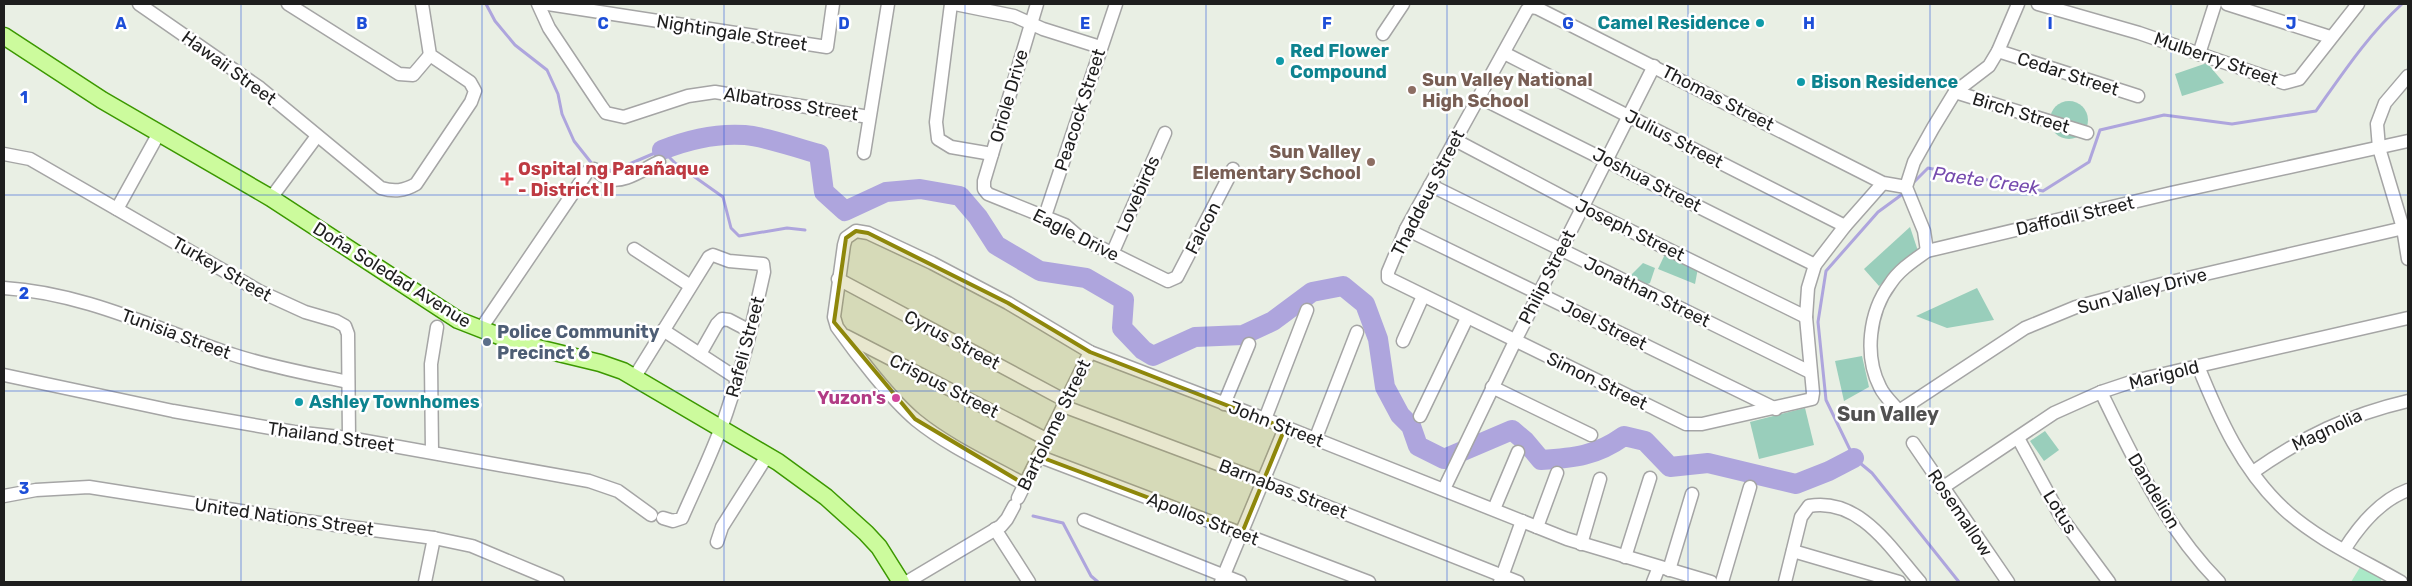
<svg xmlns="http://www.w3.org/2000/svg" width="2412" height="586" viewBox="0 0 2412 586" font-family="Rubik,sans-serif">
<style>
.grass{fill:#aae9c7}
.forest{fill:#99cebb}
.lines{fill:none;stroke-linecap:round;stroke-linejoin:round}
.stream{stroke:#aea5dd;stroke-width:3}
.river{stroke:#aea5dd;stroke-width:20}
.minor-casing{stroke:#a5a5a5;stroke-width:15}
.major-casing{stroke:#3c9801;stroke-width:19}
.minor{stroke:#fff;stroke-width:12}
.major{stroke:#ccfb9d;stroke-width:16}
.marked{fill:#8e870b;fill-opacity:0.2;stroke:#8e870b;stroke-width:4;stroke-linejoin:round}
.grid{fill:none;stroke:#1d4ed8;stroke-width:1;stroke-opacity:0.55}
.culture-dot{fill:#0f9aa8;stroke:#fff;stroke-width:2}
.education-dot{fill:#8d6e63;stroke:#fff;stroke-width:2}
.health-dot{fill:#e0444e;stroke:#fff;stroke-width:2}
.service-dot{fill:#5c6f8a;stroke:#fff;stroke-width:2}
.hotel-dot{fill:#d1479c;stroke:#fff;stroke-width:2}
.labels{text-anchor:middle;stroke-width:5;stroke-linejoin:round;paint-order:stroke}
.culture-label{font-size:18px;font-weight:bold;fill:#0d838f;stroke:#fff;text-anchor:start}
.street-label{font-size:18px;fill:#1e1e1e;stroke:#fff}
.education-label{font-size:18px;font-weight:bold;fill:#785e54;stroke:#fff;text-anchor:start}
.health-label{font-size:18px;font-weight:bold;fill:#be3a42;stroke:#fff;text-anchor:start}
.service-label{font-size:18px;font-weight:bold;fill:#4e5e75;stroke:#fff;text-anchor:start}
.hotel-label{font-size:18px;font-weight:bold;fill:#b23c85;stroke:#fff;text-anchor:end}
.water-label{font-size:19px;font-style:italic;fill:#764bae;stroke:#fff}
.quarter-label{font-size:20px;font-weight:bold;fill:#515151;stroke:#fff}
.grid-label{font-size:16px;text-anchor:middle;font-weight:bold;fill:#1d4ed8;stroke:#fff;stroke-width:5;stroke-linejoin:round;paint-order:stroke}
</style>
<rect width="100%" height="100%" fill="#e9efe4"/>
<!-- grass -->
<polygon class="grass" points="2362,564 2383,577 2380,582 2351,582"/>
<!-- forest -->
<g class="forest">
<polygon points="2207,63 2224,83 2182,96 2175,74"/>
<circle cx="2069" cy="120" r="19"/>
<polygon points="1910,227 1918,251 1879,286 1864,269"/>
<polygon points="1666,252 1698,268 1695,284 1658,269"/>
<polygon points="1643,263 1655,268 1650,283 1645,285 1631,275"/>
<polygon points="1977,288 1994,320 1947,328 1916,316"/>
<polygon points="1862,356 1869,387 1844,401 1835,361"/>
<polygon points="1805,408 1814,445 1759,459 1750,422"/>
<polygon points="2045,431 2059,450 2044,461 2030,441"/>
</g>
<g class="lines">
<!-- stream -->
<g class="stream">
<polyline points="486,4 495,21 515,45 547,70 558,94 562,114 574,141 593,165"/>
<polyline points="601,168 613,171 662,150 675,163 723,197 731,228 739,236 787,228 805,230"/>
<path d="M1911,185L1928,168L2043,191L2089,162L2100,130L2164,115L2232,124L2316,111C2343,73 2368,35 2402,4"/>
<polyline points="1904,193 1878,212 1826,271 1818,322 1826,400 1854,458 1872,473 1959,582"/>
<polyline points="1033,516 1063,523 1091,576 1098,582"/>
</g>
<!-- river -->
<path class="river" d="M662,150C687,140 717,133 745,135C768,137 796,148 819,154L824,192L845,211L886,192L920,189L960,196L978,217L996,245L1040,271L1086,278L1124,300L1122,328L1143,350L1153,356L1195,337L1243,335L1273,321L1312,292L1343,286L1365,304L1378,339L1385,387L1400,415L1411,426L1418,446L1444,459L1512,430L1525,441L1541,460C1574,458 1596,456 1624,436L1645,441L1670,467L1708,463L1796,484L1829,471L1854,458"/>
<!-- minor casing -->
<g class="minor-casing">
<g id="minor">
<path d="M139,4L260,88L381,188C394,192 404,191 416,184L471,102L475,91L470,82L430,55L422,4"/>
<polyline points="288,4 399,74 413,75 430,55"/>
<polyline points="538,4 549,28 601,106 606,113 624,117 688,96 715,92 869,117"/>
<polyline points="548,4 827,47 833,4"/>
<polyline points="951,4 936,122 938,139 951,147 992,154"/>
<polyline points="955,4 1014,16 1043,29 1100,47"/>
<polyline points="1037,4 984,181 984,189 988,194 1065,225 1079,237 1168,281 1177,277 1233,169"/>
<polyline points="2038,4 2139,33 2284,83 2299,79 2358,4"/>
<polyline points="2227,4 2330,37"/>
<polyline points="1383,34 1403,4"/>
<polyline points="1998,51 2138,96"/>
<polyline points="1504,53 1845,226"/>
<polyline points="2199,54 2215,4"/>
<polyline points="2408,76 2385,103 2377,124 2379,148 2403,228 2408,259"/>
<polyline points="1955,92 2087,133"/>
<polyline points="1479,97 1815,265"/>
<polyline points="1455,140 1582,207 1806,317"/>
<path d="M2408,141L2171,193L1927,251C1913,261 1899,270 1890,284C1869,312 1864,356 1880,387C1884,396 1893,404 1899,411L2025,328L2076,307L2162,284L2408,227"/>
<polyline points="864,153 888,4"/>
<polyline points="4,154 30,159 259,291 305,312 336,321 345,326 348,334 349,438"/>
<polyline points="1883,183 1845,226 1815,265 1808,288 1806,317 1813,393 1812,399 1702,424 1686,424 1388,278 1388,272 1406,229 1527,10 1531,7 1537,8 1883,183 1906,187"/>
<polyline points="1430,185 1810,372"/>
<polyline points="271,198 317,136"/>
<polyline points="117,209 159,133"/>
<polyline points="1045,216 1116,4"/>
<polyline points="1406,229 1776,409"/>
<polyline points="634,249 689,285"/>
<polyline points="1927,251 1924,231 1906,187 1914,162 1933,128 1955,92 1989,66 1998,51 2018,4"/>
<polyline points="1112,254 1165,133"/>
<polyline points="838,279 1066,401"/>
<path d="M4,288C85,293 158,330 234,355C271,367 310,374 348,382"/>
<path d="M480,330L588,171L594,169C598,172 603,176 607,178C623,185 645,168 659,162"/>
<polyline points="663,330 738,379"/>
<polyline points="846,336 1046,439"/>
<polyline points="1403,341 1423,296"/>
<polyline points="700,354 717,324 722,319 729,320 750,331"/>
<path d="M2198,366C2219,418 2242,470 2284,509C2316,539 2363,560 2401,582"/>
<polyline points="4,375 173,411 294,432 349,438 589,481 618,491 651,515"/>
<path d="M634,378L709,257L713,255L729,261L763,264L764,272C754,317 744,362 729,405C717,444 698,481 682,518L673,521L663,518"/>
<polyline points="1492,387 1591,435"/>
<path d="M2101,392C2134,460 2165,527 2219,582"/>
<polyline points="1224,404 1249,344"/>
<polyline points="1063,406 1263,481 1518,582"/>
<polyline points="1420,416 1467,318"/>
<polyline points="1265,419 1307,310"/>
<polyline points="2018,438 2061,517 2109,582"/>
<polyline points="1315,440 1357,332"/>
<polyline points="1913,443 2008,582"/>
<polyline points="432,452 431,364 437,327"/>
<polyline points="1038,456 1369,582"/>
<path d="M2253,472C2303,437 2348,415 2408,401"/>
<path d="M1024,484C988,464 948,446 916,420C891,399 856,354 837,327L834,317L844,245L846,238L856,231L868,233L932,263L1008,303L1090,352L1265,419L1567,539L1711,582"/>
<polyline points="1942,488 2054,413 2101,392 2134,381 2198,366 2408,318"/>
<polyline points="1444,489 1518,335 1654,66"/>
<polyline points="4,496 36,490 89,487 305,521 434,538 472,546 558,582"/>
<polyline points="1018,498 1090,352"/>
<polyline points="1494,509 1518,452"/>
<polyline points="1084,520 1240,582"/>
<polyline points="1537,527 1557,473"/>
<polyline points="995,529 1029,582"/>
<polyline points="717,542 722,527 767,456"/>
<polyline points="1581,544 1600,479"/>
<path d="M2344,550C2359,526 2381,500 2408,490"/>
<polyline points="1793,551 1899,582"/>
<polyline points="1625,557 1650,478"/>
<polyline points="1669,570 1692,494"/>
<polyline points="425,582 434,538"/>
<polyline points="907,582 1001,526 1007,519 1014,506"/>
<polyline points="1221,582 1285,428"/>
<polyline points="1500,582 1522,521"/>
<polyline points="1653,582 1659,567"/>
<polyline points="1722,582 1750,487"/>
<path d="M1785,582L1801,517L1809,506C1860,497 1891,549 1920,582"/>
</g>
</g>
<!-- major casing -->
<g class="major-casing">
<polyline id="major" points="4,36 102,100 271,198 458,320 517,343 600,363 623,371 778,462 826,497 866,533 879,547 901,582"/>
</g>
<!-- minor -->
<use href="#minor" class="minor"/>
<!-- major -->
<use href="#major" class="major"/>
</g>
<!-- marked area -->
<path class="marked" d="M856,231L868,233L1008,303L1090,352L1285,428L1242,533L1038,456L1024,484L915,419L834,322L846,238Z"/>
<!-- grid -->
<path class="grid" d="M241,4V582M482,4V582M724,4V582M965,4V582M1206,4V582M1447,4V582M1688,4V582M1930,4V582M2171,4V582M4,195H2408M4,391H2408"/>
<!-- markers -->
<g class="culture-dot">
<circle cx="1760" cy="23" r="5"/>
<circle cx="1280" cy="61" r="5"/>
<circle cx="1801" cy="82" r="5"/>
<circle cx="299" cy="402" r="5"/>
</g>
<g class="education-dot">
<circle cx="1412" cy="90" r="5"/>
<circle cx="1371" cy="162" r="5"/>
</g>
<path class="health-dot" d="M504.5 171.5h5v5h5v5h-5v5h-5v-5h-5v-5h5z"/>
<circle class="service-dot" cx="487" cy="342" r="5"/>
<circle class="hotel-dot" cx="896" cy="398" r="5"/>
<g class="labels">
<!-- culture labels -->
<g class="culture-label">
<text x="1750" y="29" text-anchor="end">Camel Residence</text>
<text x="1290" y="57">Red Flower<tspan x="1290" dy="21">Compound</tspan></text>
<text x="1811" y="88">Bison Residence</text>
<text x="309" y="408">Ashley Townhomes</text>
</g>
<!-- street labels -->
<g class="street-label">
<text transform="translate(732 33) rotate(9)" y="6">Nightingale Street</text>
<text transform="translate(2216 59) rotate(19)" y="6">Mulberry Street</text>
<text transform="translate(229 68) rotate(36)" y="6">Hawaii Street</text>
<text transform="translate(2068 74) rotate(18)" y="6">Cedar Street</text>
<text transform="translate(1009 96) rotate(-74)" y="6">Oriole Drive</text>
<text transform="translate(1718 98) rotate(27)" y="6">Thomas Street</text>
<text transform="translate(791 104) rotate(9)" y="6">Albatross Street</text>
<text transform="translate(1080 110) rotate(-72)" y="6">Peacock Street</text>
<text transform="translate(2021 113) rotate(17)" y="6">Birch Street</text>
<text transform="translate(1674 139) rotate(27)" y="6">Julius Street</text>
<text transform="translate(1647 180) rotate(27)" y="6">Joshua Street</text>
<text transform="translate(1428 193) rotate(-63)" y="6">Thaddeus Street</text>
<text transform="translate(1138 194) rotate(-66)" y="6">Lovebirds</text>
<text transform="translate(2075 216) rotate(-13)" y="6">Daffodil Street</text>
<text transform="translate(1203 228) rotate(-63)" y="6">Falcon</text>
<text transform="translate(1630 230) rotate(26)" y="6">Joseph Street</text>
<text transform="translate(1076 235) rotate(27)" y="6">Eagle Drive</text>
<text transform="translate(222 269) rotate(30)" y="6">Turkey Street</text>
<text transform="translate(392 275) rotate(32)" y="6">Doña Soledad Avenue</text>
<text transform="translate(1547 277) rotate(-63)" y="6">Philip Street</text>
<text transform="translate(2142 291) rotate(-15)" y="6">Sun Valley Drive</text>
<text transform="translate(1647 292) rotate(26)" y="6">Jonathan Street</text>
<text transform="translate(1604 325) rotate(26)" y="6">Joel Street</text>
<text transform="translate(176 334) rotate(20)" y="6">Tunisia Street</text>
<text transform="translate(952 340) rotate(28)" y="6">Cyrus Street</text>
<text transform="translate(745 347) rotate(-75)" y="6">Rafeli Street</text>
<text transform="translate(2164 375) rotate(-14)" y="6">Marigold</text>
<text transform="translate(1597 381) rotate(26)" y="6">Simon Street</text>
<text transform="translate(944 386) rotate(27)" y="6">Crispus Street</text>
<text transform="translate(1276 424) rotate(21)" y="6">John Street</text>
<text transform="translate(1054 425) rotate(-64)" y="6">Bartolome Street</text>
<text transform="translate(2327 430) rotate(-25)" y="6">Magnolia</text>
<text transform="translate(331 437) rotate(8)" y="6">Thailand Street</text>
<text transform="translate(1283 489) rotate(21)" y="6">Barnabas Street</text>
<text transform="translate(2154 491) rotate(59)" y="6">Dandelion</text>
<text transform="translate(2060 512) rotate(58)" y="6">Lotus</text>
<text transform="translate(1960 513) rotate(56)" y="6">Rosemallow</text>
<text transform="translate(284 517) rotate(8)" y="6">United Nations Street</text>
<text transform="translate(1203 519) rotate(21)" y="6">Apollos Street</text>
</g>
<!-- education labels -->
<g class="education-label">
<text x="1422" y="86">Sun Valley National<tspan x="1422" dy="21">High School</tspan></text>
<text x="1361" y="158" text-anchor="end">Sun Valley<tspan x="1361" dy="21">Elementary School</tspan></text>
</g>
<!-- health labels -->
<g class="health-label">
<text x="518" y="175">Ospital ng Parañaque<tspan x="518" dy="21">- District II</tspan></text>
</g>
<!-- service labels -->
<g class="service-label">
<text x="497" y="338">Police Community<tspan x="497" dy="21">Precinct 6</tspan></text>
</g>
<!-- hotel labels -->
<g class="hotel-label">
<text x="886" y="404">Yuzon's</text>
</g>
<!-- water labels -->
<g class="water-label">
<text transform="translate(1986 180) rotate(8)" y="7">Paete Creek</text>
</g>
<!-- quarter labels -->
<g class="quarter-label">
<text x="1888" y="421">Sun Valley</text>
</g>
</g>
<g class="grid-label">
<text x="121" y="29">A</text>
<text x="362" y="29">B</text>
<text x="603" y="29">C</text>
<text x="844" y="29">D</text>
<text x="1085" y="29">E</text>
<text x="1327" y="29">F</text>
<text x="1568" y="29">G</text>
<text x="1809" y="29">H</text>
<text x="2050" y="29">I</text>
<text x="2291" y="29">J</text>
<text x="24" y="103">1</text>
<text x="24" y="299">2</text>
<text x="24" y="494">3</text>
</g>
<!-- border -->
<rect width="2412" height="586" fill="none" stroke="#1e1e1e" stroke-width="10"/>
</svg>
